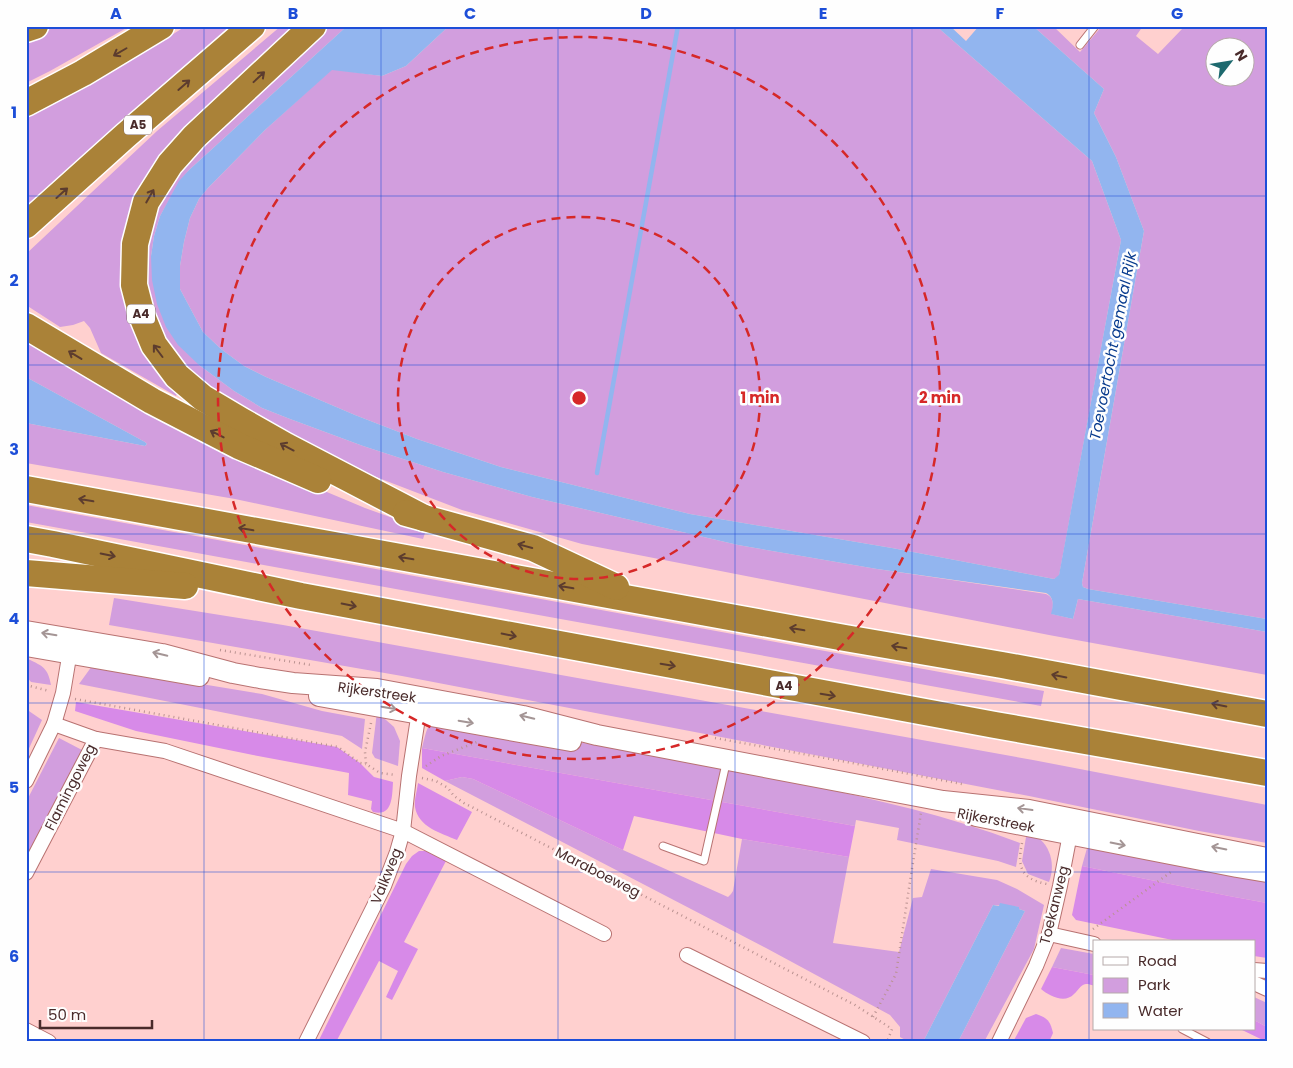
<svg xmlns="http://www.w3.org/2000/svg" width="1293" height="1068" viewBox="0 0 1293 1068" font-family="Poppins,sans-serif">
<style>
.green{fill:#d29ede;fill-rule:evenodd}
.forest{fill:#d78ae8}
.water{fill:#92b5ef}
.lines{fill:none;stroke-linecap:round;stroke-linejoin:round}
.stream{stroke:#92b5ef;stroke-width:4.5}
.lane-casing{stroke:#b87271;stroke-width:9}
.street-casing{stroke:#b87271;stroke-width:16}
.secondary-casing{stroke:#b87271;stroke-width:22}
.highway-casing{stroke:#fff;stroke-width:29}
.path{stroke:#ba9291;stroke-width:2.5;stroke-dasharray:1 4;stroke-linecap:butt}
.lane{stroke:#fff;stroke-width:7}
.street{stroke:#fff;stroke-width:14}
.secondary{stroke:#fff;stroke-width:20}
.highway{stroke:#aa8238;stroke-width:26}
.oneway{stroke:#5c3c2e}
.oneway2{stroke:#a49595}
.grid{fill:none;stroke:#1d4ed8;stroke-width:1;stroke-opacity:0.55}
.ring{fill:none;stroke:#d62828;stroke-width:2.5;stroke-dasharray:9 6}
.labels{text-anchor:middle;stroke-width:5;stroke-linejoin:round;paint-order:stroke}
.shield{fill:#fefefe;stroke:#7f6a6a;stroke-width:1}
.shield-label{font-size:12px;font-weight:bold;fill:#492b2b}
.street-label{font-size:14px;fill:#492b2b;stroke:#fefefe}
.water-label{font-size:15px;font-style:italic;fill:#083b8e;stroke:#fefefe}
.centre{fill:#d62828;stroke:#fefefe;stroke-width:2.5}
.ring-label{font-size:15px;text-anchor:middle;font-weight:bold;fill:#d62828;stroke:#fefefe;stroke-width:5;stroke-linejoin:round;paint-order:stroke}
.neatline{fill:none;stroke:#1d4ed8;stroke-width:2}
.grid-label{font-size:16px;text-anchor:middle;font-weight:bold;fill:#1d4ed8}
</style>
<rect width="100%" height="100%" fill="#ffd0cf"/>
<!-- green -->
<g class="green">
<polygon points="47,26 130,26 50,71 26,83 26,34"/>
<path d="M186,26H233L26,209V116C81,88 134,59 186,26Z"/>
<polygon points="281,26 309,26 190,133 129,244 181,386 176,396 101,353 90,328 84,321 73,325 60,327 26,305 26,254 157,131"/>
<path d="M323,26H347L189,170L180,181L160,216L154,236L151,256L199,365L234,391L262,408L290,419L363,446L443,472L532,497L738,545L877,569L1046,594C1055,598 1053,606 1052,614L1073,619L1078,599L1267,632V675L1049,635L582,544L462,510L376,477L295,441L180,371L139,283L151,203L174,167Z"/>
<polygon points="449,26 936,26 1092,161 1121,240 1059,576 1054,579 892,548 690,514 501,467 417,439 355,415 266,377 244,366 221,349 203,332 180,289 180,266 184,242 190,218 199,199 208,188 265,130 332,69 382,76 406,66"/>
<path d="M1033,26H1053L1080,52L1102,26H1143L1136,36L1158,54L1183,28L1181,26H1267V619L1088,589L1083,587L1082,583L1144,231L1116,157L1094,113L1104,89ZM1216,48H1246V78H1216Z"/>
<polygon points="26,337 241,456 365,508 426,530 423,539 235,499 26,463 26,423 145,446 147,444 145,442 26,377"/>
<polygon points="26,505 1044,691 1041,706 26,522"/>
<polygon points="114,598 283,625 1033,760 1267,805 1267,843 1199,831 1029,796 402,676 109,625"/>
<path d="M28,659C43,666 48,668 51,685L31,682L26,676Z"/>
<polygon points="92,666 262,694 322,711 365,719 362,749 342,736 79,684"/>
<polygon points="26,709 42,720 26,755"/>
<polygon points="377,712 394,727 400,741 398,766 375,758 372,753"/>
<path d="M453,720C570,741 688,760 804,784C877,800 950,816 1020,843L1016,867L998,861L897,840L899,828L856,820L855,826L422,748C429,721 426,724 453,720Z"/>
<polygon points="59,738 82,750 26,860 26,802"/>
<polygon points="462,777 473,779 623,850 728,897 731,894 733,891 742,839 849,857 833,943 899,952 913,898 922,897 931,869 997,880 1017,889 1044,905 1034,949 984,1042 958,1042 1025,911 1019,909 1019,907 993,905 923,1042 909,1042 900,1037 900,1027 890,1015 766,948 445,781"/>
<path d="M1027,831C1048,839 1057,861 1049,882L1028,874L1022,861Z"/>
<polygon points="1089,841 1253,880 1267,882 1267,903 1229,896 1082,866"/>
<polygon points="1061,948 1094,954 1094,975 1052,967"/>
<polygon points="1254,997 1267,1003 1267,1027 1254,1020"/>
</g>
<!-- forest -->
<g class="forest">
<path d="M76,702L337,747L360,763L374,777L393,782C392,796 393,817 373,812L371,809L372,801L348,795L349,773L253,755L136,731L75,711Z"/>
<polygon points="422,748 855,826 849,857 742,839 634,816 623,850 473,779 462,777 445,781 422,768"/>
<path d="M418,783L472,812L457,840C441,833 418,827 415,807C414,800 417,791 418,783Z"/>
<polygon points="419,851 427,851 447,859 404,942 418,949 392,1000 386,997 398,971 379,961 336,1042 318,1042 406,864 412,856"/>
<polygon points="1082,866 1229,896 1267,903 1267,958 1254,956 1254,942 1182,942 1076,920 1072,915"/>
<path d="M1052,967L1094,975V986C1093,985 1088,984 1086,984C1080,985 1078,991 1074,994C1065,1004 1049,996 1041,989Z"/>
<path d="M1036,1014C1048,1018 1050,1021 1053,1033L1049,1042H1013L1026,1018Z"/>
<polygon points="1254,1020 1267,1027 1267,1042 1240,1029 1254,1029"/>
</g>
<!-- water -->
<g class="water">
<path d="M347,26H449L406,66L382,76L332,70L265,130L208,188L199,199L190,218L184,242L180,266V289L203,332L221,349L244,366L266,377L355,415L417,439L501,467L690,514L892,548L1054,579L1059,575L1121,240L1092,161L936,26H950L966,41L979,26H1033L1104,89L1094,113L1116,157L1144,231L1082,583L1083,587L1088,589L1267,619V632L1078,599L1073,619L1051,614C1053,606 1055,598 1046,593L877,569L738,545L532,497L443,472L363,446L290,419L262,408L234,391L199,365L178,345L166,327L157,304L152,280L151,256L154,236L160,216L179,181L189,170Z"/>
<polygon points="26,377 145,442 147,444 145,446 26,423"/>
<polygon points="1000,903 1019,907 1019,909 1025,911 958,1042 923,1042 993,905 999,906"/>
</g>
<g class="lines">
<!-- stream -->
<polyline class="stream" points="597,473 678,26"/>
<!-- lane casing -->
<g class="lane-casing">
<g id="lane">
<polyline points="1080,45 1095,26"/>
<polyline points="663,846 704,861 725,768"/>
<polyline points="1182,1029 1207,1042"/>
</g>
</g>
<!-- street casing -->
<g class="street-casing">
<g id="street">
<polyline points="96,739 165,751 403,831 604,934"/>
<polyline points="26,781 54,724 63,693 71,645"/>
<polyline points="26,873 96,739 54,724"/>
<polyline points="1049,934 1094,944"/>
<polyline points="687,955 863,1042"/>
<polyline points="1254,970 1267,971"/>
<polyline points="1254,983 1267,989"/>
<polyline points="26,1030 49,1042"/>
<polyline points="306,1042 384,886 397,852 403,831 409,776 420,705"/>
<polyline points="999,1042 1036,966 1049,934 1060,886 1070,834"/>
</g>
</g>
<!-- secondary casing -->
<g class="secondary-casing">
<g id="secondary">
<polyline points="26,631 162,654 233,673 260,678 293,683 377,689 523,716 597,735 943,801 1029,810 1267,858"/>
<polyline points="26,646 199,676"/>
<polyline points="319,696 571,741"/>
<polyline points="976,816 1237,867 1267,872"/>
</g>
</g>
<!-- highway casing -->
<g class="highway-casing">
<g id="highway">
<polyline points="313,26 195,136 170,164 146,202 135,244 134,285 142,316 154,345 177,376 203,398 240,420 286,446 424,518"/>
<polyline points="26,29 35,26"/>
<polyline points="26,103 83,73 161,26"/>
<polyline points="26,225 125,136 252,26"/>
<polyline points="26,326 152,401 239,446 318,480"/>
<polyline points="26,489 845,638 1002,665 1267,714"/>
<polyline points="406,513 533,548 616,587"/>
<polyline points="26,539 53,544 301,596 995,725 1267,773"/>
<polyline points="26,573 185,586"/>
</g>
</g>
<!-- path -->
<g class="path">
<polyline points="220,650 311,665"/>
<polyline points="26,685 49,691"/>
<polyline points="75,699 338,747 360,763 366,764"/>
<polyline points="371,723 365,752 366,764 380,773 396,775"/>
<polyline points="715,738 847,762 962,784"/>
<polyline points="426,766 441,756 477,742"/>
<polyline points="422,778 436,781 448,788 454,796 464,803 855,1005 892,1029 887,1042"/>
<path d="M1022,843C1017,867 1021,879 1047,884"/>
<polyline points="1093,929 1171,872"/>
<polyline points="873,1017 896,974 911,875 921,813"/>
</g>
<!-- lane -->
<use href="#lane" class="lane"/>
<!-- street -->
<use href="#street" class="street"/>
<!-- secondary -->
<use href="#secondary" class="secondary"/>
<!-- highway -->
<use href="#highway" class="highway"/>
</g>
<!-- one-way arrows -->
<defs><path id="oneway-shaft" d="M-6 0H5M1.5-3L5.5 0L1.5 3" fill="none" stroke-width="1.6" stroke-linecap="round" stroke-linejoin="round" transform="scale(1.25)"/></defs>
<g class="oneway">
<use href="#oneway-shaft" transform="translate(120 52) rotate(150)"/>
<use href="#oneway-shaft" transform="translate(259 77) rotate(-43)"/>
<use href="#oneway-shaft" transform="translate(184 85) rotate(-41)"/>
<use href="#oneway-shaft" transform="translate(62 193) rotate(-42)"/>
<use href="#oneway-shaft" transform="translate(150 196) rotate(-60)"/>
<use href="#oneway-shaft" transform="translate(158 351) rotate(-127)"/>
<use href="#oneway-shaft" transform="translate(75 355) rotate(-149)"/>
<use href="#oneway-shaft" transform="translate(217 434) rotate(-153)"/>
<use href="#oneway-shaft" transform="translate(287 447) rotate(-152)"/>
<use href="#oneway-shaft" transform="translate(86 500) rotate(-170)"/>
<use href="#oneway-shaft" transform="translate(246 529) rotate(-170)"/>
<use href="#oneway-shaft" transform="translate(525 546) rotate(-165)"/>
<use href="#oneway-shaft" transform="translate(108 555) rotate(12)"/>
<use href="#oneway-shaft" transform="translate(406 558) rotate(-170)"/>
<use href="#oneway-shaft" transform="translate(566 587) rotate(-170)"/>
<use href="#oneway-shaft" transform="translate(349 605) rotate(11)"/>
<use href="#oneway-shaft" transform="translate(797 629) rotate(-170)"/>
<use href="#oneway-shaft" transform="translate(509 635) rotate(11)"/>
<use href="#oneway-shaft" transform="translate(899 647) rotate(-170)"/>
<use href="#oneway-shaft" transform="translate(668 665) rotate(10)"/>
<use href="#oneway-shaft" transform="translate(1059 676) rotate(-169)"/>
<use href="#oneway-shaft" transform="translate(828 695) rotate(10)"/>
<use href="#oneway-shaft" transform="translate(1219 705) rotate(-169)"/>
</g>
<g class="oneway2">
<use href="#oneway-shaft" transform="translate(49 634) rotate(-171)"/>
<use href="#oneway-shaft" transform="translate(160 654) rotate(-167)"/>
<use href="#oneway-shaft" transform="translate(389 708) rotate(10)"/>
<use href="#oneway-shaft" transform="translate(527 717) rotate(-166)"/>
<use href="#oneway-shaft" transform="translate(466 722) rotate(10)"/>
<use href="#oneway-shaft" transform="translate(1025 809) rotate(-172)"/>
<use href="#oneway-shaft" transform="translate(1118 844) rotate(11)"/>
<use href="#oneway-shaft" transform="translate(1219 848) rotate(-169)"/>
</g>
<!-- grid -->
<path class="grid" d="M204,26V1042M381,26V1042M558,26V1042M735,26V1042M912,26V1042M1089,26V1042M26,196H1267M26,365H1267M26,534H1267M26,703H1267M26,872H1267"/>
<!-- distance rings -->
<g class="ring">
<circle cx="579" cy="398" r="181"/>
<circle cx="579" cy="398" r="361"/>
</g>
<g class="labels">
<!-- shield labels -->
<g class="shield">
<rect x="124" y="115.5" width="28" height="19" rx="4"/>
<rect x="127" y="304.5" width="28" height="19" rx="4"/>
<rect x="770" y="676.5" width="28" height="19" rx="4"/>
</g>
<g class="shield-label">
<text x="138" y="129">A5</text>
<text x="141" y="318">A4</text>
<text x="784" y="690">A4</text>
</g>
<!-- street labels -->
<g class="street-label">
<text transform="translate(377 692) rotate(8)" y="5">Rijkerstreek</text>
<text transform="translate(70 787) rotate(-63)" y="5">Flamingoweg</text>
<text transform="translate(996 820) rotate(11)" y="5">Rijkerstreek</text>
<text transform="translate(598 872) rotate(27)" y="5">Maraboeweg</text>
<text transform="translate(386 876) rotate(-68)" y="5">Valkweg</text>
<text transform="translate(1054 905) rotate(-76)" y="5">Toekanweg</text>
</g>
<!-- water labels -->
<g class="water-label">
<text transform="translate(1113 346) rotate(-79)" y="5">Toevoertocht gemaal Rijk</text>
</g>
</g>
<circle cx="579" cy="398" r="8" class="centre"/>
<g class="ring-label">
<text x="760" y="403">1 min</text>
<text x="940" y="403">2 min</text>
</g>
<!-- border -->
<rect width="1293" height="1068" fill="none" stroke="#fefefe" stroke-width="55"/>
<!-- legend -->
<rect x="1093" y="940" width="162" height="90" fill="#fefefe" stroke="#b6aaaa"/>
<rect x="1103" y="957" width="25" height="8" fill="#ffffff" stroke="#b6aaaa"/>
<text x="1138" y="966" font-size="15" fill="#492b2b">Road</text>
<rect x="1103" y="978" width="25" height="15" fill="#d29ede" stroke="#b6aaaa"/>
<text x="1138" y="990" font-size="15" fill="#492b2b">Park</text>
<rect x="1103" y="1003" width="25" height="15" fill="#92b5ef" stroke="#b6aaaa"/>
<text x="1138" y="1016" font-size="15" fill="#492b2b">Water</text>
<!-- north arrow -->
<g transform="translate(1230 62) rotate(59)"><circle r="24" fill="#fefefe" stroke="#b6aaaa"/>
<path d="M0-4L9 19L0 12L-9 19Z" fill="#1d696e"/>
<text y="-8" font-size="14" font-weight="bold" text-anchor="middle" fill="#492b2b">N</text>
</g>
<!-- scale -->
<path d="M40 1020v8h112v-8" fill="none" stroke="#492b2b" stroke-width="2.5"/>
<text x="48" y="1020" font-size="15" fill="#492b2b" stroke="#fefefe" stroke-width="4" paint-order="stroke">50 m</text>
<rect x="28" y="28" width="1238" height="1012" class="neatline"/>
<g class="grid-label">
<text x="116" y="19">A</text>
<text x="293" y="19">B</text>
<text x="470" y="19">C</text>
<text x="646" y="19">D</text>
<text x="823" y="19">E</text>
<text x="1000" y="19">F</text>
<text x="1177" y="19">G</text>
<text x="14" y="118">1</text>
<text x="14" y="286">2</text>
<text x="14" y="455">3</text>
<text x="14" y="624">4</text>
<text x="14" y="793">5</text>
<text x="14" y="962">6</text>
</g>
</svg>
